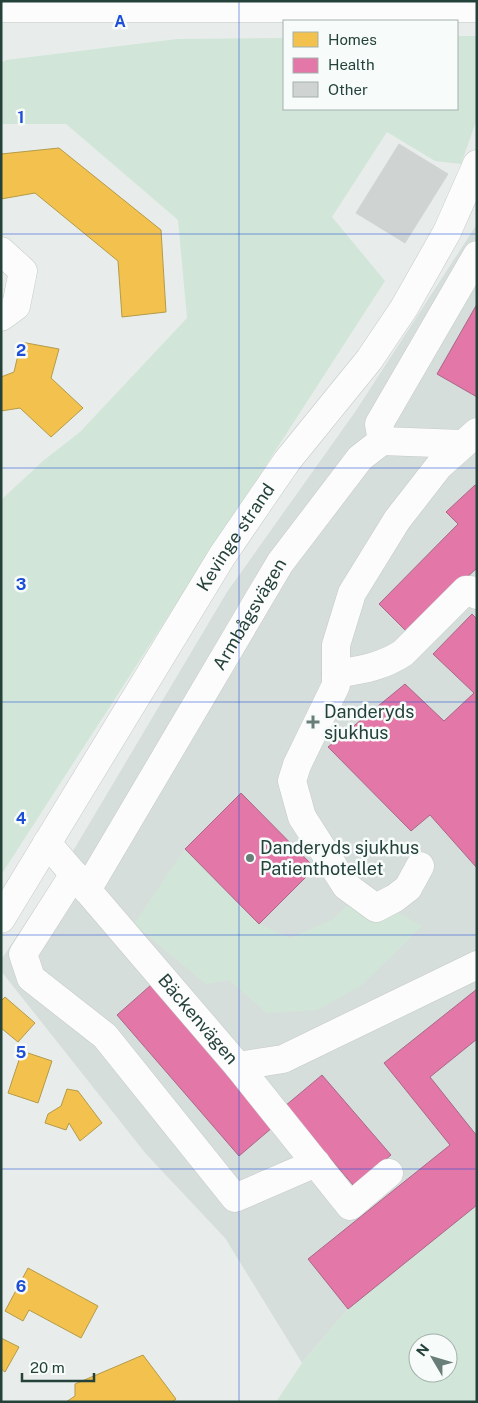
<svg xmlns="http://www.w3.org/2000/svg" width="478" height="1403" viewBox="0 0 478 1403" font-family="'Public Sans',sans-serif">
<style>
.built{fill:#d6dedb}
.green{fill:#d1e6d8;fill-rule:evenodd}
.homes{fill:#f2c14e;stroke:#b49b48}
.health{fill:#e377a8;stroke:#aa6787}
.building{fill:#cfd4d2;stroke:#d1d6d4}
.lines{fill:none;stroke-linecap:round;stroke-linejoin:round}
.minor-casing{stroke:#c5cac8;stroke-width:29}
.minor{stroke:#fcfcfc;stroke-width:28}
.grid{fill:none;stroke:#1d4ed8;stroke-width:1;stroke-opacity:0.55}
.poi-dot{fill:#697e78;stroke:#f7fbf9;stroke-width:2}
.labels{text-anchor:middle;stroke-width:5;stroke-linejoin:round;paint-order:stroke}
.street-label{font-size:18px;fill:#24423a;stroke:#f7fbf9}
.poi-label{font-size:18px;fill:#24423a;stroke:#f7fbf9;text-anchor:start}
.grid-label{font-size:16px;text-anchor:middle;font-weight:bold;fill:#1d4ed8;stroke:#f7fbf9;stroke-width:5;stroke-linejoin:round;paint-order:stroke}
</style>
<rect width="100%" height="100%" fill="#e8edeb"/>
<!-- built -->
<polygon class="built" points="477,224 477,1205 348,1309 302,1363 225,1238 146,1154 1,971 1,960 73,851 227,592 355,412"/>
<!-- green -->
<g class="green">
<polygon points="457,36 477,36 477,119 461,164 435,161 387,132 332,217 385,281 1,875 1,500 44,460 80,432 187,318 178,220 66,124 1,124 1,63 6,60 177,39 284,38 284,109 457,109"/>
<polygon points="185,849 259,924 290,938 332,920 361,893 422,926 363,984 317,1010 267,1013 229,980 206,984 134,924"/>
<path d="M477,1205V1402H276L302,1363L348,1309ZM418,1343H448V1373H418Z"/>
</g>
<!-- homes -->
<g class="homes">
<polygon points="59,148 161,230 166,312 122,317 118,261 35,193 1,199 1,154"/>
<polygon points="21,342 59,349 51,378 83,408 51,437 20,408 1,411 1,377 14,372"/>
<polygon points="5,997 35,1023 18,1042 1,1028 1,1001"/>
<polygon points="22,1051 52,1061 38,1103 8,1093"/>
<polygon points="67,1089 78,1091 102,1123 80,1141 69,1123 66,1130 45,1123 48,1114 61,1106"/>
<polygon points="28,1268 98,1306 81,1338 29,1310 23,1321 5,1311"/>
<polygon points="1,1338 19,1347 5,1372 1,1369"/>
<polygon points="143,1355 176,1399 172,1402 66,1402 75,1396 75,1384"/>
</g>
<!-- health -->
<g class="health">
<polygon points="477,304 477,397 437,374"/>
<polygon points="475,485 477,486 477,568 407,632 379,604 458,524 446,512"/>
<polygon points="472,614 477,619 477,868 430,815 411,831 328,747 405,684 444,721 474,693 433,654"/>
<polygon points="241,793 315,868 259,924 185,849"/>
<polygon points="151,985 273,1127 239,1156 117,1015"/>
<polygon points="477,989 477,1039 430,1077 477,1136 477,1205 348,1309 308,1259 450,1145 384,1063"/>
<polygon points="322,1075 391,1155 354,1186 285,1106"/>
</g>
<!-- building -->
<polygon class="building" points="399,144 448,174 405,243 356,213"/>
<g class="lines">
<!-- minor casing -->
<g class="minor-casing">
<g id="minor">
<polyline points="1,8 477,8"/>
<polyline points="1,251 23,271 16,306 1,317"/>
<polyline points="382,441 379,424 477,255"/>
<path d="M336,674C360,670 382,667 403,653L466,590H471L477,595"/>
<path id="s1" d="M47,843L238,1066L283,1059L477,965"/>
<polyline points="420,866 408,888 395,898 376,908 346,886 302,817 292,781 297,765 336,685 336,645 352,593 397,520 439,466 477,432"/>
<polyline points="74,874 23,954 31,978 105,1036 235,1198 316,1163"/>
<path id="s2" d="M87,890L280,563L360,458L382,441L462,444"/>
<path id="s3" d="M1,919L222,556L287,461L369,360L404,308L447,232L477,164"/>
<polyline points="238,1066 350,1206 389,1173"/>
</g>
</g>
<!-- minor -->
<use href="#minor" class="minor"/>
</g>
<!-- grid -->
<path class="grid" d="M239,1V1402M1,234H477M1,468H477M1,702H477M1,935H477M1,1169H477"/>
<!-- markers -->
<g class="poi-dot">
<path d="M310.5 714.5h5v5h5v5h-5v5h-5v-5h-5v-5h5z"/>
<circle cx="250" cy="858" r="5"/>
</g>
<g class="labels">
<!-- street labels -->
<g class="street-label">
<text dy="6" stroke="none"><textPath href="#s3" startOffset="448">Kevinge strand</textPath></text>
<text dy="6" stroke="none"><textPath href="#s2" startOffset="320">Armbågsvägen</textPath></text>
<text dy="6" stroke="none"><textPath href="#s1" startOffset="232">Bäckenvägen</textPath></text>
</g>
<!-- poi labels -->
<g class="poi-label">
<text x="324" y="718">Danderyds<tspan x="324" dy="21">sjukhus</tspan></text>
<text x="260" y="854">Danderyds sjukhus<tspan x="260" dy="21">Patienthotellet</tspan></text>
</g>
</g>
<g class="grid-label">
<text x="120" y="27">A</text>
<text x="21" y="123">1</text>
<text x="21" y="356">2</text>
<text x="21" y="590">3</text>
<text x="21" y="824">4</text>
<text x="21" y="1058">5</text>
<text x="21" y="1292">6</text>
</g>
<!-- border -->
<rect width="478" height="1403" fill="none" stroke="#24423a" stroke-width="5"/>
<!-- legend -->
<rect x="283" y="20" width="175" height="90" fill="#f7fbf9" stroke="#a3b1ad"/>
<rect x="293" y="32" width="25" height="15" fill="#f2c14e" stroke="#a3b1ad"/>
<text x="328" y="45" font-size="15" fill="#24423a">Homes</text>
<rect x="293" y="58" width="25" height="15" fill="#e377a8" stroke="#a3b1ad"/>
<text x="328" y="70" font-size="15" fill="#24423a">Health</text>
<rect x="293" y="82" width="25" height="15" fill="#cfd4d2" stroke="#a3b1ad"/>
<text x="328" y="95" font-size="15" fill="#24423a">Other</text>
<!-- north arrow -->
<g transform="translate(433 1358) rotate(308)"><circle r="24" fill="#f7fbf9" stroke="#a3b1ad"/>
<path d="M0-4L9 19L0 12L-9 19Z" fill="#697e78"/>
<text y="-8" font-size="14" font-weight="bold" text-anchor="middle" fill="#24423a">N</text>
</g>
<!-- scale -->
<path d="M22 1373v8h72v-8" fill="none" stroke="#24423a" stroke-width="2.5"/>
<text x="30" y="1373" font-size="15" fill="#24423a" stroke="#f7fbf9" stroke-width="4" paint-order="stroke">20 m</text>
</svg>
